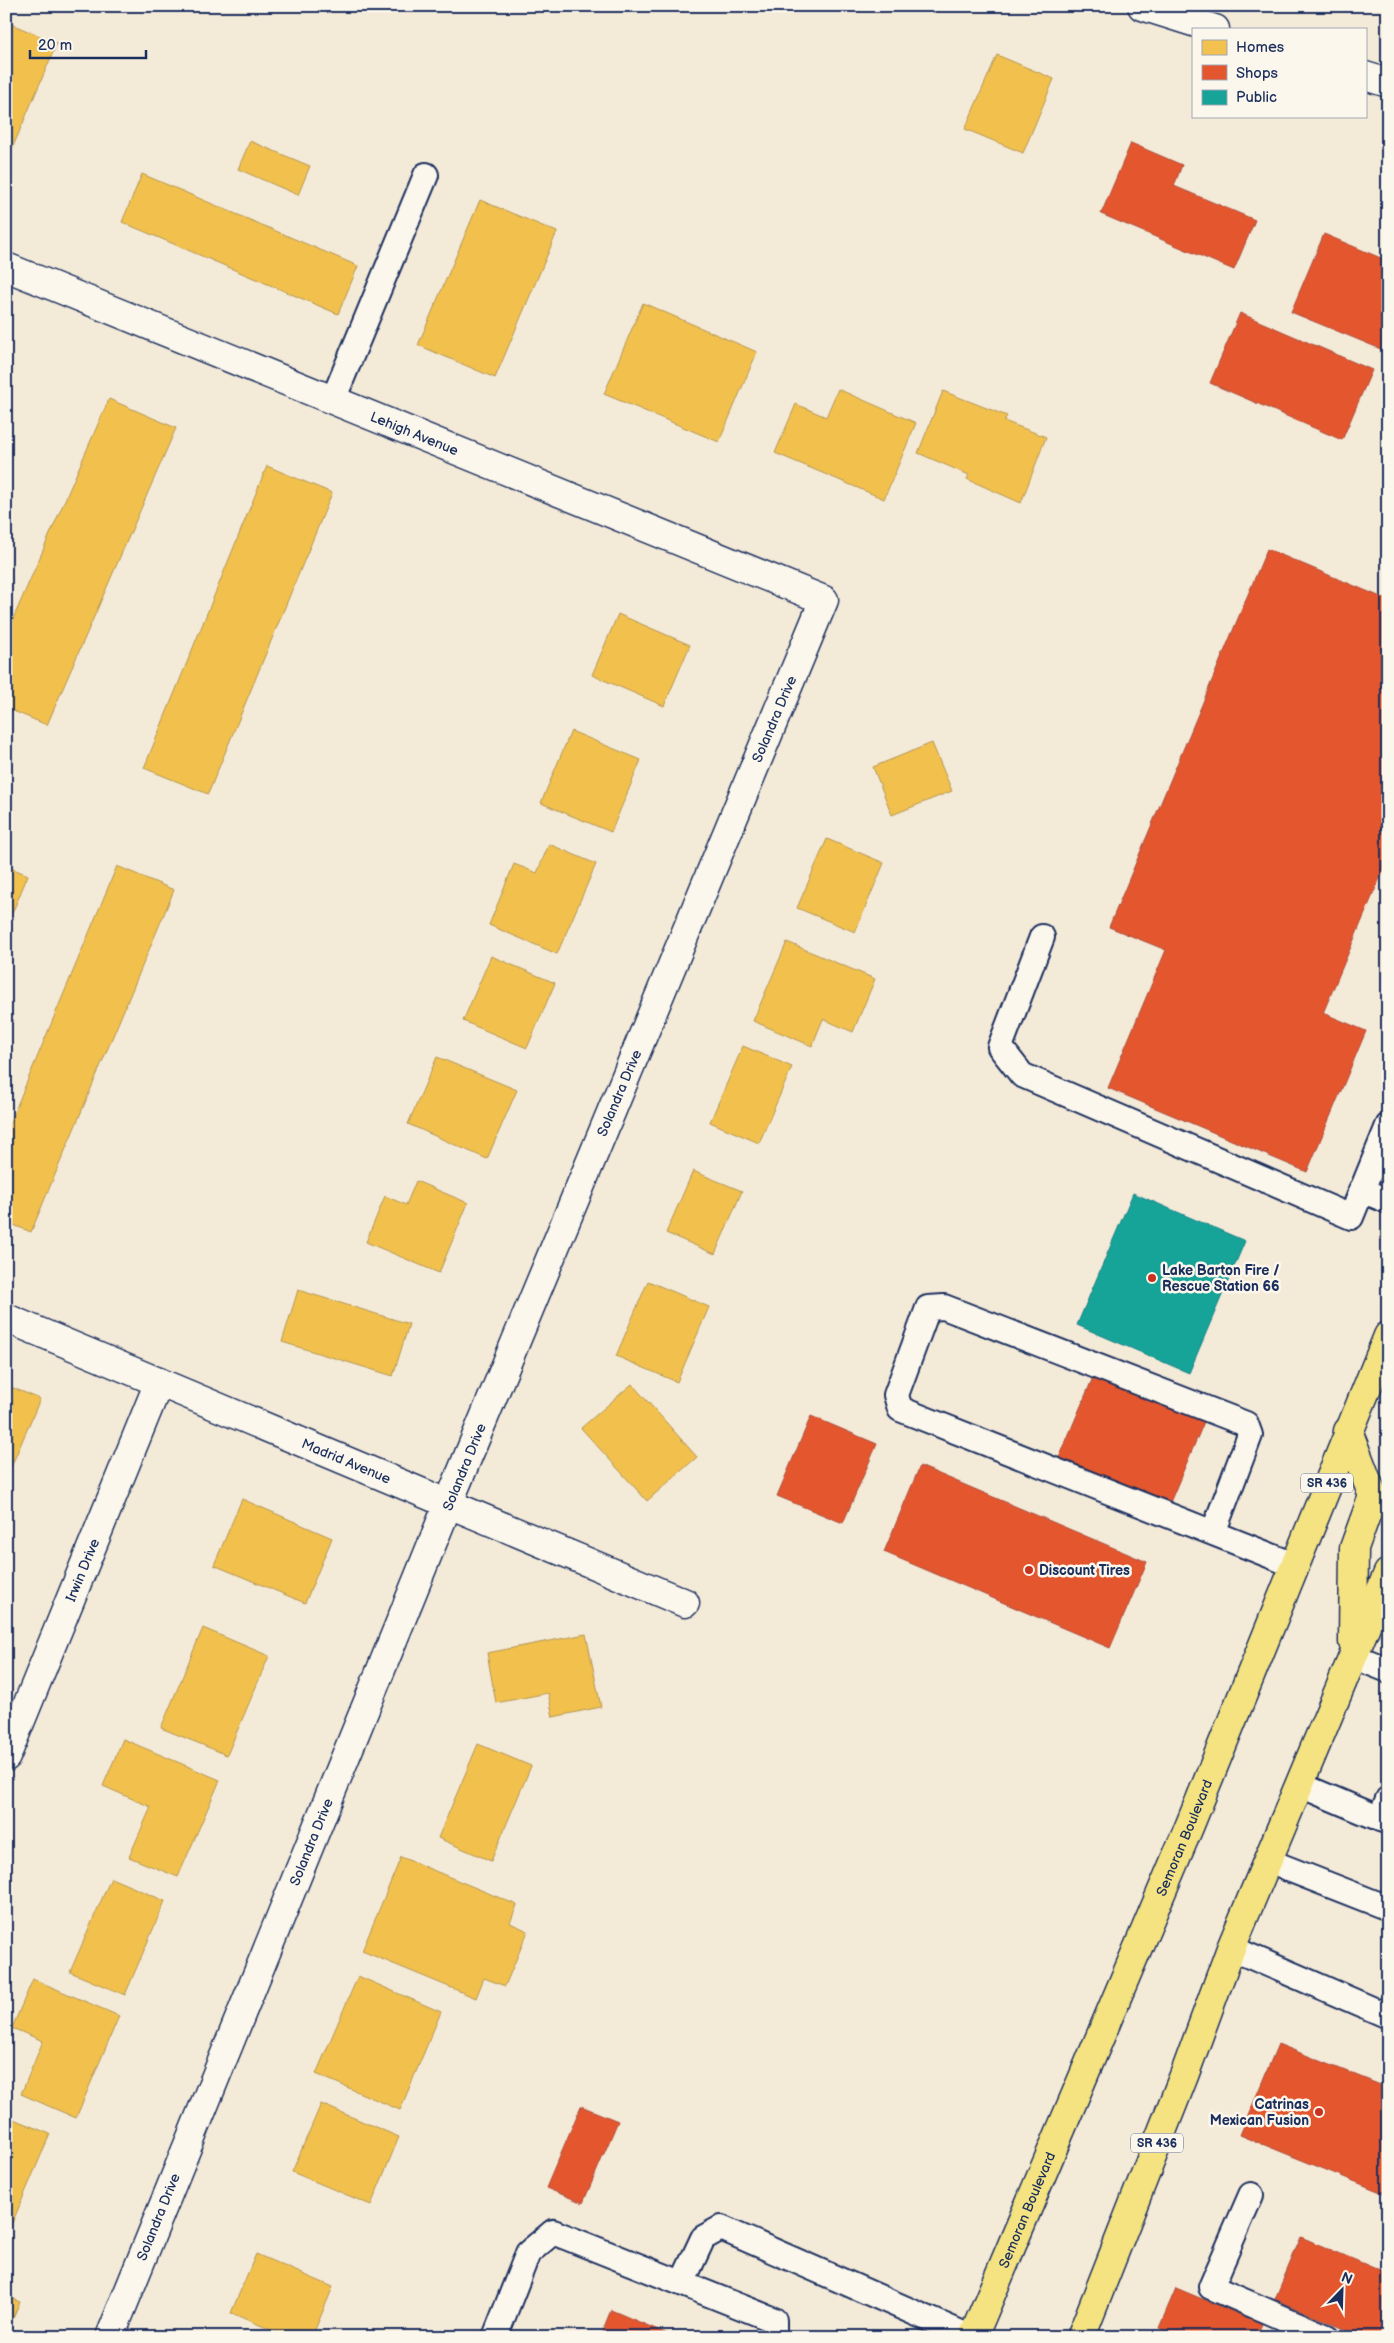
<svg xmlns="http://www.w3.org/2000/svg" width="1394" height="2343" viewBox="0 0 1394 2343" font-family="'Balsamiq Sans',sans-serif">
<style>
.homes{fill:#f2c14e;stroke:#b29553}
.shops{fill:#e4572e;stroke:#a84b3c}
.public{fill:#17a398;stroke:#188087}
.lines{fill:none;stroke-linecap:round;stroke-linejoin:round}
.lane-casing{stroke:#1b2f5e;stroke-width:28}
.street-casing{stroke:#1b2f5e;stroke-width:31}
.secondary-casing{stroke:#1b2f5e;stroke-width:31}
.primary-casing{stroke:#1b2f5e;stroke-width:31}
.lane{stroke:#fbf7ec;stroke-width:24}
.street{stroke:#fbf7ec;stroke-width:28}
.secondary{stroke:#fbf7ec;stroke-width:28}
.primary{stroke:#f5e382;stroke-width:28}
.poi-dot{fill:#c8321e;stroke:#fbf7ec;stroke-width:2}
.labels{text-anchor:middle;stroke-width:5;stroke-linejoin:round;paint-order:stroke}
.shield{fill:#fbf7ec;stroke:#5e6b89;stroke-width:1}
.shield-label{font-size:12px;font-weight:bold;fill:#1b2f5e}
.street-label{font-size:14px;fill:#1b2f5e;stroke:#fbf7ec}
.poi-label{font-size:14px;font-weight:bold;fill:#1b2f5e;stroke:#fbf7ec;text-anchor:start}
</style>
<rect width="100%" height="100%" fill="#f4ead8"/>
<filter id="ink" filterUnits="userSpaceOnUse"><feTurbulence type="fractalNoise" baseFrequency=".02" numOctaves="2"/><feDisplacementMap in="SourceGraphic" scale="10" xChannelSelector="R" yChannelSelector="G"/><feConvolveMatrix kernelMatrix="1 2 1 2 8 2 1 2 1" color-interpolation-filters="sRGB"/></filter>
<g filter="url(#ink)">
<!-- homes -->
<g class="homes">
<polygon points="6,22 57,43 6,163"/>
<polygon points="997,55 1054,79 1023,153 965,129"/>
<polygon points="250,141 310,166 298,195 238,169"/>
<polygon points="142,174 358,266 338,314 122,222"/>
<polygon points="480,200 557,232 495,378 418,345"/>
<polygon points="643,303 757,352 719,442 604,394"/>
<polygon points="838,389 916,423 884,499 775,453 796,404 826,417"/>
<polygon points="943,391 1007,416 1004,421 1046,437 1021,503 967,479 969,475 918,453"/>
<polygon points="109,399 176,428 47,725 6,708 6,635"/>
<polygon points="267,466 332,493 208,794 144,768"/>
<polygon points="618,614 690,645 664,706 592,675"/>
<polygon points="571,731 641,760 611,832 541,803"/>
<polygon points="932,743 952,791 892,815 873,767"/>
<polygon points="827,839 884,863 855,932 797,908"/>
<polygon points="549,844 596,864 557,954 489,925 514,864 537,873"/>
<polygon points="6,866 28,875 6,928"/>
<polygon points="117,866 174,890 31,1232 6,1222 6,1132"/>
<polygon points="787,942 875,979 853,1032 823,1019 812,1046 753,1021"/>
<polygon points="491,956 555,983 527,1048 463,1021"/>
<polygon points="743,1046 792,1067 759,1143 710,1122"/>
<polygon points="437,1057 517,1090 487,1159 408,1124"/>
<polygon points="693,1171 742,1191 715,1254 666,1233"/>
<polygon points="416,1181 468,1203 439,1273 366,1242 385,1196 406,1205"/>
<polygon points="648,1281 709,1307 677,1382 616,1356"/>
<polygon points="298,1290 409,1324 393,1376 282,1342"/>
<polygon points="632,1384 697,1457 647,1501 581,1428"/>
<polygon points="6,1385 40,1399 6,1479"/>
<polygon points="242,1499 332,1538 305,1603 214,1565"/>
<polygon points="203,1628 269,1656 227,1755 161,1728"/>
<polygon points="586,1634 601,1707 553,1717 548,1693 496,1703 487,1653"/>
<polygon points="123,1739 220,1780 178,1877 129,1857 151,1807 103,1786"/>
<polygon points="478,1744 531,1766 491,1861 438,1838"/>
<polygon points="401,1857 517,1905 510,1923 528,1931 505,1986 484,1978 476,1998 362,1951"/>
<polygon points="111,1878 165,1901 125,1995 70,1972"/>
<polygon points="358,1976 441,2012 400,2110 316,2074"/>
<polygon points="33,1979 119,2016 76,2118 21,2094 43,2041 12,2028"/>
<polygon points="321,2104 399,2137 371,2205 292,2172"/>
<polygon points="6,2116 50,2134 10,2228 6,2227"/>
<polygon points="256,2254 333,2287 312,2337 288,2337 231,2313"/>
<polygon points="6,2296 20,2302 6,2333"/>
</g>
<!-- shops -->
<g class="shops">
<polygon points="1131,143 1182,165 1174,186 1255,220 1234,270 1101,214"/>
<polygon points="1324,234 1388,261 1388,352 1291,312"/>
<polygon points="1240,313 1372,370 1342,440 1210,383"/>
<polygon points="1267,549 1388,600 1388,859 1323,1013 1366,1031 1307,1172 1108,1088 1166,950 1109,927"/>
<polygon points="1094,1375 1204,1422 1168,1507 1058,1460"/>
<polygon points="811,1416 877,1444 843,1523 777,1496"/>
<polygon points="920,1466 1147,1562 1110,1648 884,1552"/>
<polygon points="1278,2044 1388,2088 1388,2195 1240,2135"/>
<polygon points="581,2106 618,2121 583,2203 546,2188"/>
<polygon points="1301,2237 1388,2274 1388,2337 1365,2337 1275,2299"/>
<polygon points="1176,2288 1262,2324 1256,2337 1180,2337 1159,2328"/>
<polygon points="611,2310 670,2335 669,2337 600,2337"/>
</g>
<!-- public -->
<polygon class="public" points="1133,1193 1245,1241 1189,1373 1077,1325"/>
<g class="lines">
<!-- lane casing -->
<g class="lane-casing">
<g id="lane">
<polyline points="333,400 426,175"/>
<polyline points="1042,937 1000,1047 1022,1075 1351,1217 1388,1126"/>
<polyline points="1361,1190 1388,1201"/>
<polyline points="1213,1533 1250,1435 1246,1424 944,1307 928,1308 896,1395 900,1409 1294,1565"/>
<polyline points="1353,1656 1388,1670"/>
<polyline points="1300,1785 1388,1822"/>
<polyline points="1380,1819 1388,1799"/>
<polyline points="1268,1861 1388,1908"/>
<polyline points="1231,1948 1388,2016"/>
<polyline points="1251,2195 1211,2287 1327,2337"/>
<polyline points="682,2283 703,2238 721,2228 970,2337"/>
<polyline points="495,2337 528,2253 553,2232 774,2320 774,2337"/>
</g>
</g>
<!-- street casing -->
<g class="street-casing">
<g id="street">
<path id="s1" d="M6,267L824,600L449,1502L110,2337"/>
<path id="s2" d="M6,1318L685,1603"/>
<path id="s3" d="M6,1757L159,1382"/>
</g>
</g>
<!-- secondary casing -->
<g class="secondary-casing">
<g id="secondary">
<polyline points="1142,6 1215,29"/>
<polyline points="1365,76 1388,83"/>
</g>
</g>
<!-- primary casing -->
<g class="primary-casing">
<g id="primary">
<polyline points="1348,1431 1373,1496 1354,1548 1353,1642"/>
<path id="s4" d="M973,2337L1189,1827L1388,1336"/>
<polyline points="1081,2337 1185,2073 1231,1948 1388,1573"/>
</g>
</g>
<!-- lane -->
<use href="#lane" class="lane"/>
<!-- street -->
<use href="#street" class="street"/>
<!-- secondary -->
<use href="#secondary" class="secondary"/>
<!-- primary -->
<use href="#primary" class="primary"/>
</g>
</g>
<!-- markers -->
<g class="poi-dot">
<circle cx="1152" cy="1278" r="5"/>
<circle cx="1029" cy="1570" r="5"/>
<circle cx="1319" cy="2112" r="5"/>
</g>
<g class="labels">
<!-- shield labels -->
<g class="shield">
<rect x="1301" y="1473.5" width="52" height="19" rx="4"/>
<rect x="1131" y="2133.5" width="52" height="19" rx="4"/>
</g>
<g class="shield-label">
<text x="1327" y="1487">SR 436</text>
<text x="1157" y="2147">SR 436</text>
</g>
<!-- street labels -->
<g class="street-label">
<text dy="5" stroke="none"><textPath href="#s1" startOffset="441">Lehigh Avenue</textPath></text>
<text transform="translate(774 719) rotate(-67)" y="5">Solandra Drive</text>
<text transform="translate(619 1093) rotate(-67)" y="5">Solandra Drive</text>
<text dy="5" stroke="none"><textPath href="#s2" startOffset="369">Madrid Avenue</textPath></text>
<text transform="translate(464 1467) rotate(-68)" y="5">Solandra Drive</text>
<text dy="5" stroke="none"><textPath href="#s3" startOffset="202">Irwin Drive</textPath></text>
<text dy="5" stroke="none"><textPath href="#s4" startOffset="542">Semoran Boulevard</textPath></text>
<text transform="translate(311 1842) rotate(-68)" y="5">Solandra Drive</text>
<text dy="5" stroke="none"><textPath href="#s4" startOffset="138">Semoran Boulevard</textPath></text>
<text transform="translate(158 2217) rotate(-68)" y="5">Solandra Drive</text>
</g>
<!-- poi labels -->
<g class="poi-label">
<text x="1162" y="1275">Lake Barton Fire /<tspan x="1162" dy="16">Rescue Station 66</tspan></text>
<text x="1039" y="1575">Discount Tires</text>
<text x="1309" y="2109" text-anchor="end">Catrinas<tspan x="1309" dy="16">Mexican Fusion</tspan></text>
</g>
</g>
<!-- margin -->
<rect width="1394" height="2343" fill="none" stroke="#fbf7ec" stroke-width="25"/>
<rect x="12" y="12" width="1369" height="2318" fill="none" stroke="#1b2f5e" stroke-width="2" filter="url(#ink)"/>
<!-- legend -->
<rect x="1192" y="28" width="175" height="90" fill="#fbf7ec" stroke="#a1a7b3"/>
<rect x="1202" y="40" width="25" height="15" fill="#f2c14e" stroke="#a1a7b3"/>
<text x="1236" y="52" font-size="15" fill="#1b2f5e">Homes</text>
<rect x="1202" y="65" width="25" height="15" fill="#e4572e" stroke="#a1a7b3"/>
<text x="1236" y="78" font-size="15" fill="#1b2f5e">Shops</text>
<rect x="1202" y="90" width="25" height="15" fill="#17a398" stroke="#a1a7b3"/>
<text x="1236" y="102" font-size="15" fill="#1b2f5e">Public</text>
<!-- north arrow -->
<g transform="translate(1342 2290) rotate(23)" stroke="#fbf7ec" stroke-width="4" paint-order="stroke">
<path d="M0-4L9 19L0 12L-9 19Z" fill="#1b2f5e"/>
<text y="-8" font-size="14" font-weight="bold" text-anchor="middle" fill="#1b2f5e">N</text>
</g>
<!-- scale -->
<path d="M30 50v8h116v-8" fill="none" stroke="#1b2f5e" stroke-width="2.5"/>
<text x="38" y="50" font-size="15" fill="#1b2f5e" stroke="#fbf7ec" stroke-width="4" paint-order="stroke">20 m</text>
</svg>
